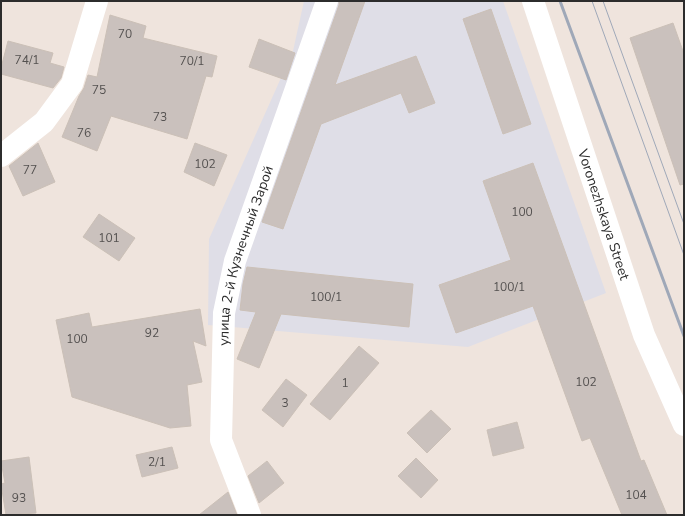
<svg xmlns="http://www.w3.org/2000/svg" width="685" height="516" viewBox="0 0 685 516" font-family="'Nunito Sans',sans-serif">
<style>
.industrial{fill:#dfdee7}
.building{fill:#cac1bd;stroke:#cbc0b7}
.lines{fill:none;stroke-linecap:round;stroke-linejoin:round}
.minor{stroke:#fff;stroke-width:22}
.tram{stroke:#9fa8b8;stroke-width:1}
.rail{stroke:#9fa8b8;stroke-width:3}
.labels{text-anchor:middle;stroke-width:3.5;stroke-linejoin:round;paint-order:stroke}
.number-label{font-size:12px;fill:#545150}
.street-label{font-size:14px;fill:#2c2c2c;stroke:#fff}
</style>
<rect width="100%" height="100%" fill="#efe4dd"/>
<!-- industrial -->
<polygon class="industrial" points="304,1 503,1 606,293 468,347 208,325 209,239 293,51"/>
<!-- building -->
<g class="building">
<polygon points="339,1 365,1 335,85 416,56 435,103 409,113 401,93 321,124 283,229 262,222 339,5"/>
<polygon points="491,9 531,124 503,134 463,19"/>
<polygon points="110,15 146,26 143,38 217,56 212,77 206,76 187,139 111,116 97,151 62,137 79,96 84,88 88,75 97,77"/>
<polygon points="673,23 684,54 684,184 680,185 630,38"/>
<polygon points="259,39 295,53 286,80 249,67"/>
<polygon points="8,41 53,53 50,63 64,67 61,78 53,88 1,74 1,68"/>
<polygon points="38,143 55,182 23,196 9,166"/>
<polygon points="195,143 227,155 214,186 184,172"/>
<polygon points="533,163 641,461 644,460 667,515 622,515 590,438 582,441 533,306 456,333 439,285 511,260 483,181"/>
<polygon points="99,214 135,238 119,261 83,237"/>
<polygon points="247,267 413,284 409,327 281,314 259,368 237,359 256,312 240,310 243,284"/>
<polygon points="200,309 206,346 193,341 202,382 187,385 191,426 170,428 72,397 56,320 89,313 92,327"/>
<polygon points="359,346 379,363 330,420 310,404"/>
<polygon points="286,379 307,395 283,427 262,410"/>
<polygon points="431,410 451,429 427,453 407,433"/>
<polygon points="517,422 524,448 493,456 487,430"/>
<polygon points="172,447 178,468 142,477 136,455"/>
<polygon points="29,457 36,513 6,515 1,484 5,483 1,461"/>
<polygon points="416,458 438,480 421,498 398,476"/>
<polygon points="267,461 284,483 259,503 248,476"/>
<polygon points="228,492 237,515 199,515"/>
</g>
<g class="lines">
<!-- minor -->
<g class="minor">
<path id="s1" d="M533,1L644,335L684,425"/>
<polyline points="1,156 44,122 72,84 97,1"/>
<path id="s2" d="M250,515L221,440L224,313L235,261L327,1"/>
</g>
<!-- tram -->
<g class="tram">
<polyline points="592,1 684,255"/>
<polyline points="603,1 684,224"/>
</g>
<!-- rail -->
<polyline class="rail" points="560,1 684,336"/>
</g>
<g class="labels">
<!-- number labels -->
<g class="number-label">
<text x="125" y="38">70</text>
<text x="27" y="64">74/1</text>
<text x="192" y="65">70/1</text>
<text x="99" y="94">75</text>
<text x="160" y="121">73</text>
<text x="84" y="137">76</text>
<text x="205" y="168">102</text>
<text x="30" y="174">77</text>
<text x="522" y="216">100</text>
<text x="109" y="242">101</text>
<text x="509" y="291">100/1</text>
<text x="326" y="301">100/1</text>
<text x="152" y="337">92</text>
<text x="77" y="343">100</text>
<text x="586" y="386">102</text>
<text x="345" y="387">1</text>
<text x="285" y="407">3</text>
<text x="157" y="466">2/1</text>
<text x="636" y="499">104</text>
<text x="19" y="502">93</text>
</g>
<!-- street labels -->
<g class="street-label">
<text dy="5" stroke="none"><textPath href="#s1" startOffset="225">Voronezhskaya Street</textPath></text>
<text dy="5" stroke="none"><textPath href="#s2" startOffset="268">улица 2-й Кузнечный Зарой</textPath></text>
</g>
</g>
<!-- border -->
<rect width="685" height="516" fill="none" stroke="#2c2c2c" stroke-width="4"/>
</svg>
